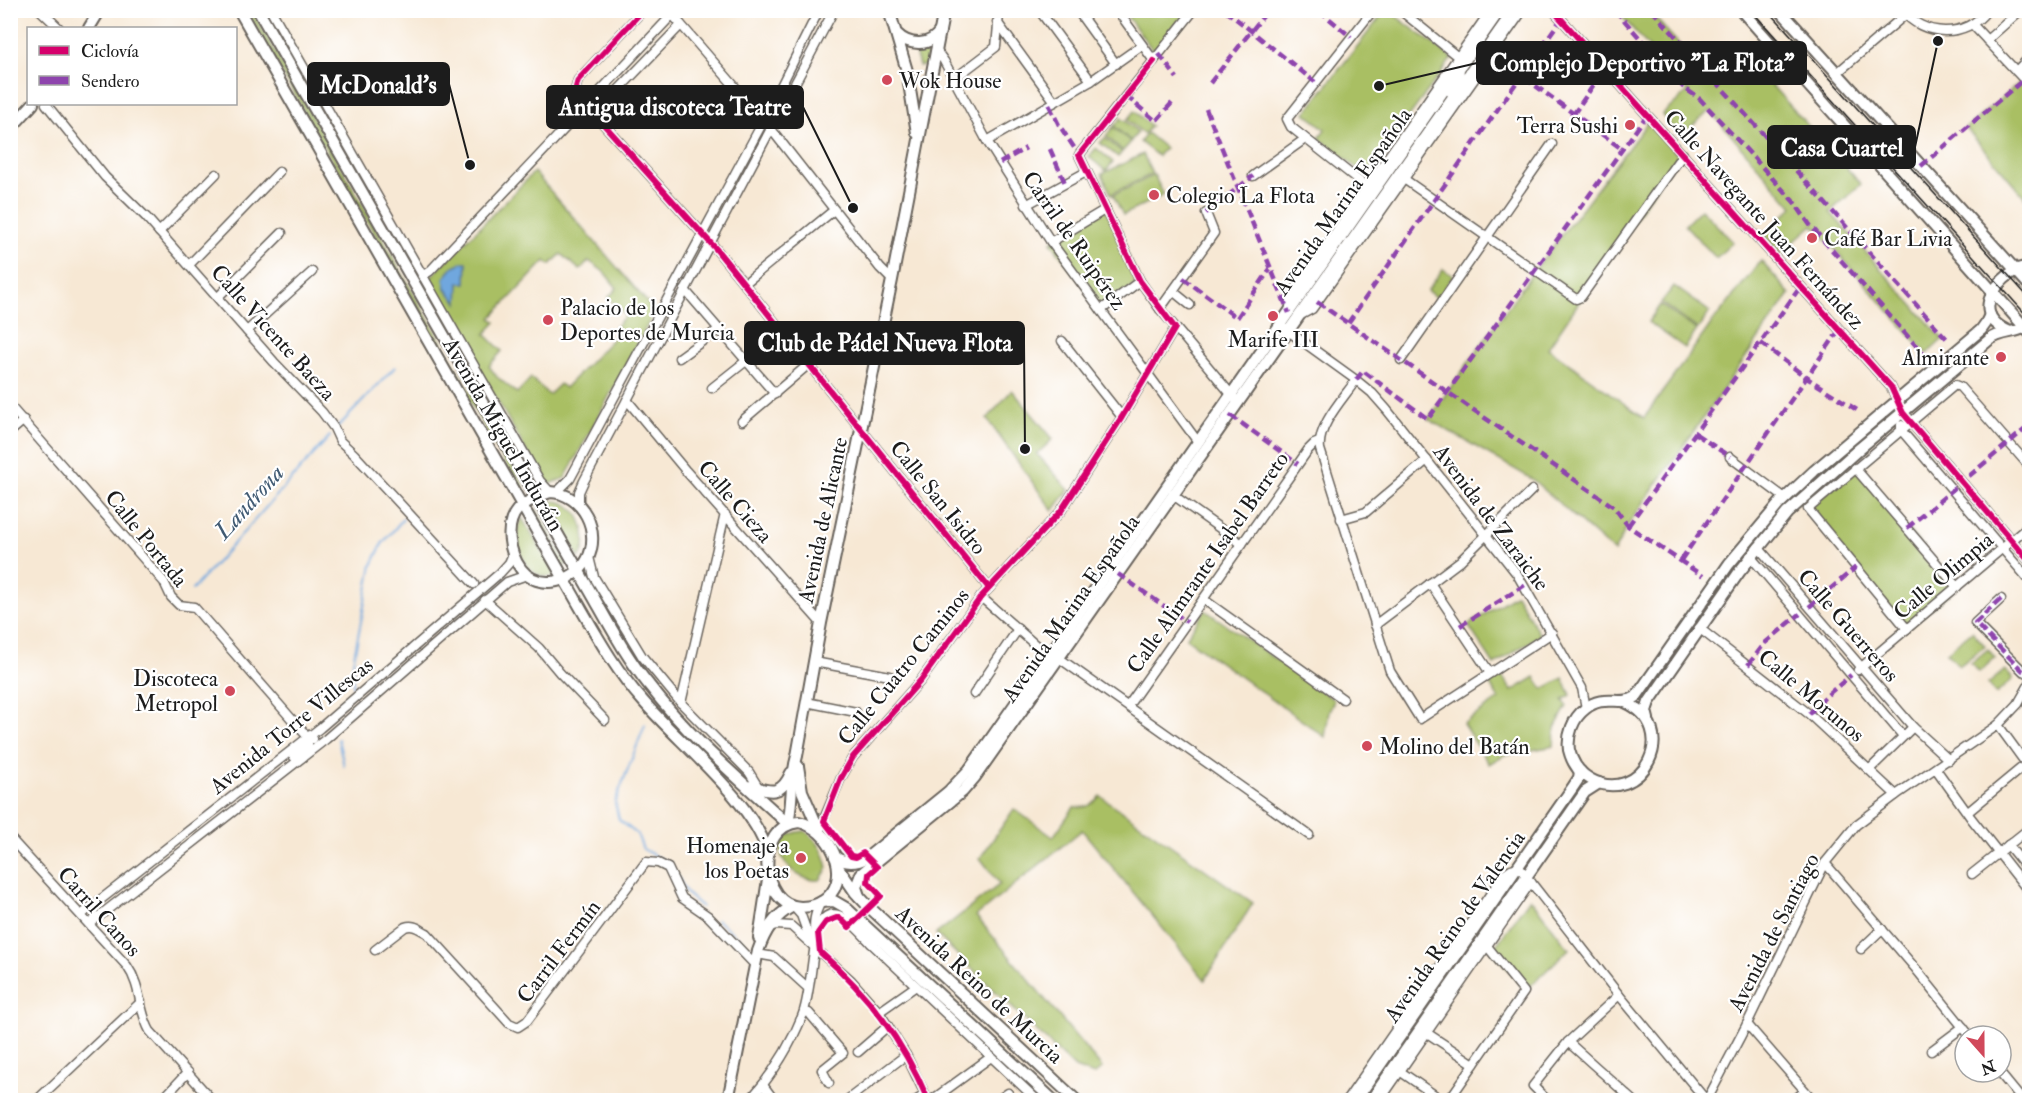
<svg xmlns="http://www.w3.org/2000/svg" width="2040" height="1111" viewBox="0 0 2040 1111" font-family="'IM FELL Double Pica',serif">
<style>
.green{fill:#a9bf64;stroke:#626e40;stroke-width:1.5;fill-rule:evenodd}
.water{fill:#6fa7de;stroke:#46627d;stroke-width:1.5}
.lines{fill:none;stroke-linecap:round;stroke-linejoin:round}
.stream{stroke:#6fa7de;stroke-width:2}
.minor-casing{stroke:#69635c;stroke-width:11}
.major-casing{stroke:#69635c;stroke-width:14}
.minor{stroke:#fff;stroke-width:8}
.major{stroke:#fff;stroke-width:10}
.tram{stroke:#1c1c1c;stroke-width:1.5}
.quiet{stroke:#8e44ad;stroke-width:4.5;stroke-dasharray:9 4.5;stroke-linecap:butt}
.cycleway-casing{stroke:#fff;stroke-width:10}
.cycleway{stroke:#d6006c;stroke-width:6}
.poi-dot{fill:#d1495b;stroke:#fff;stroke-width:2}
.labels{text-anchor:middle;stroke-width:4.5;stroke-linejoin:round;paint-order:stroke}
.poi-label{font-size:22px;fill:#1c1c1c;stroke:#fff;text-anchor:start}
.street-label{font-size:22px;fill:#1c1c1c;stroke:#fff}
.water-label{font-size:24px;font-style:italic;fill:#415b73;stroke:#fff}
.leader{fill:none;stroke:#1c1c1c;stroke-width:2}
.callout-dot{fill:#1c1c1c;stroke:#fff;stroke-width:2}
.callout{fill:#1c1c1c;stroke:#1c1c1c;stroke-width:2}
.callout-label{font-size:24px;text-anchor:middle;font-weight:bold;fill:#fff}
</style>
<rect width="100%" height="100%" fill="#fff"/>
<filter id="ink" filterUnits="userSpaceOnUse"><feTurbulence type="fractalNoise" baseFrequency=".0167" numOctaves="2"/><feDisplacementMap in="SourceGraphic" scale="12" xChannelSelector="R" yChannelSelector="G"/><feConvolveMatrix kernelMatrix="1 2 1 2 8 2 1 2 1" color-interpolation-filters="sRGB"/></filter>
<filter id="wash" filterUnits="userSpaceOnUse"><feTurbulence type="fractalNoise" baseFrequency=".008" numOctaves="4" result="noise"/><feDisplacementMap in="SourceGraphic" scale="24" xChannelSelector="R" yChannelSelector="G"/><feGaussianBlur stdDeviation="1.35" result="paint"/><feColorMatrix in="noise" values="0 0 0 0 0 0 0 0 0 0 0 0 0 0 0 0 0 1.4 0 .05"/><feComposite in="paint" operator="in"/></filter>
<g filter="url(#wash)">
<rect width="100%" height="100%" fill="#f7e8d4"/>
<!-- green -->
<g class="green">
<polygon points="247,11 252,11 525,488 520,490"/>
<polygon points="1123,11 1187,11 1156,49 1152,49"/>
<polygon points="1385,11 1389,11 1452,58 1366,175 1319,138 1325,129 1305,113"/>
<polygon points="1617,11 1649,11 1706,74 1737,47 1861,184 1830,212 1943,339 1927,354 1813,225 1780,254 1763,234 1793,207 1710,111 1680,136 1662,115 1688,91"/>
<polygon points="914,49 929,49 925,66 919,66"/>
<polygon points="2023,80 2029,86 2029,202 1966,128"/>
<polygon points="1134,111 1151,126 1144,134 1127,120"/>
<polygon points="1121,118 1138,132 1131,141 1114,126"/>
<polygon points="1648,122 1678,155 1548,348 1644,418 1711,324 1761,261 1790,294 1628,525 1614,552 1532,479 1428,419 1534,271"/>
<polygon points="1113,127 1131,142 1123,151 1106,136"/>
<polygon points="1147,133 1165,148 1158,156 1140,142"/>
<polygon points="1105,138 1122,152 1118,157 1100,143"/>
<polygon points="1096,148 1113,162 1106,171 1089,157"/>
<polygon points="1143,154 1152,174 1111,194 1102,174"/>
<path d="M534,172L655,311L565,478L550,484L544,482L432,286L430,278ZM561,254L580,270L589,261L604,272L617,288L608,298L626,315L615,327L619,332L565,388L560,384L549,395L531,378L517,393L497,377L489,366L502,351L485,334L496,322L491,318L545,261L550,265Z"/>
<polygon points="1154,175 1164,195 1123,215 1113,195"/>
<polygon points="1106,209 1140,281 1101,310 1051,242"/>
<polygon points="1701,209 1733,242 1716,258 1685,225"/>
<polygon points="1443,269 1453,276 1438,298 1427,291"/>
<polygon points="1674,286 1710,312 1698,329 1661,303"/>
<polygon points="1660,305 1697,330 1685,348 1648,322"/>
<polygon points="1012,390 1053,439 1037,454 1069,490 1053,511 987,419"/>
<polygon points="1855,468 1957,587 1907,629 1808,509"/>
<path d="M551,501C558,501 564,502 569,506C584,516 590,544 579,558L546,502Z"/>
<polygon points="536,509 567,564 563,567 533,512"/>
<path d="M522,518L556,575C528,586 507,539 522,518Z"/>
<polygon points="1516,594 1540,635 1494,665 1468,625"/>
<polygon points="1205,610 1334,700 1329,712 1325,737 1186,638"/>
<polygon points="1972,631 1985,646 1959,666 1947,652"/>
<polygon points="1988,649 1995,658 1979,672 1971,663"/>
<polygon points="2005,670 2013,679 1996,694 1988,684"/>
<polygon points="1499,672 1512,691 1535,677 1543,689 1563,678 1571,695 1563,700 1567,706 1555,728 1554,746 1504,755 1489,764 1463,724 1499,699 1487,680"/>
<path d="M1100,796L1253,903L1205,980L1082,830L976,916L1102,1068L1094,1075L1075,1068L936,934L1000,884L980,858L1014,809L1053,837L1074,807C1087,809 1092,805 1100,796Z"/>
<path d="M805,831C818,840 825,853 828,868L820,880C787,883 758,834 805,831Z"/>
<polygon points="1530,898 1569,949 1526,990 1492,951"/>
</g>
<!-- water -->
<polygon class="water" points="463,262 467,262 466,283 459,283 458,303 446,289 444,278 454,266"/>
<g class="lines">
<!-- stream -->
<g class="stream">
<polyline points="337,428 395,367"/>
<polyline points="192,590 330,436"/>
<polyline points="353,687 353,662 372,565 382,544 403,519"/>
<polyline points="645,725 615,802 619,820 637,834 643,849 670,864"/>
<polyline points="338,739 344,766"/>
<polyline points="676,874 687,894 702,907"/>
<polyline points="717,920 743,942"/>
</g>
</g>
</g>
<g filter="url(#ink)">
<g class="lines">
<!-- minor casing -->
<g class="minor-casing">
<g id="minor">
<polyline points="40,10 59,28"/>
<polyline points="271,10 540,481 550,492"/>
<polyline points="643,10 578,80 576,87 579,97 716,249 989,588"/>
<polyline points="1039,10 1091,81"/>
<polyline points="1077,10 1116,64"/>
<polyline points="1117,10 1154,61"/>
<polyline points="1194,10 1079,155 1140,281 1160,309 1235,399"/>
<polyline points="1400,10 1458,57 1460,75 1451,93"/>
<polyline points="1553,10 1891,387 1903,413 2030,562"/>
<path d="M1902,10C1922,37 1967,39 1987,10"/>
<polyline points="670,12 764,120 880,268 892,280"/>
<polyline points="997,22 1055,102"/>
<polyline points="1972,24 2030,86"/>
<polyline points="1987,40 2021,10"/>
<polyline points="936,50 944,61 987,141 1051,242 1198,442"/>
<polyline points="2016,71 2030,57"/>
<polyline points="1837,73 1905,15"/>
<polyline points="954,79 996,47 999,14 1003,10"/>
<polyline points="46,104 105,177 146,217 274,362 322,412 334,428 340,441 354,454 474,584"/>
<polyline points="595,114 681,25"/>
<polyline points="987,141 1091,81 1142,45"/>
<polyline points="1253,176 1305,139"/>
<polyline points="1404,179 1576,299 1581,297 1683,154"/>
<polyline points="1367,187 1291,127 1287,119 1373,10"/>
<polyline points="1026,205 1086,172"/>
<polyline points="159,232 216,174"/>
<polyline points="1051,242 1106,209"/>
<polyline points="189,265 279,172"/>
<polyline points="422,276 430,271 672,15"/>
<polyline points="744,284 834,210"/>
<polyline points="685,290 775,394"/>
<polyline points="1174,292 1190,305"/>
<polyline points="218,297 282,233"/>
<polyline points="1160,309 1214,233 1206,213"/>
<polyline points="1101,310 1140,281"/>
<polyline points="1289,313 1292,294 1491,10"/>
<polyline points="1301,315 1312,309 1317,302 1523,10"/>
<path d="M1284,328L1356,380C1343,399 1317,426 1320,449L1390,671L1420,719L1552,633"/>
<polyline points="247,331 312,272"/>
<polyline points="1062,341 1122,417"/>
<polyline points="679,358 719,329"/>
<polyline points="1401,360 1552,144"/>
<polyline points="1356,380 1372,393 1387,410 1517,574 1582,688 1586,708"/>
<polyline points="712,388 746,361"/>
<polyline points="627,400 686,471 821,623"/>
<polyline points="10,406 164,582 171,597 179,605 194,607 296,724 308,737 313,739"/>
<polyline points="742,421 809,364"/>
<polyline points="1901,425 1901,430 2030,581"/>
<polyline points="10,432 24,420"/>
<polyline points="1730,457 1785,498"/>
<polyline points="1855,468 1957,587"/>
<polyline points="557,492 570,479 764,120 819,10"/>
<polyline points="1173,495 1242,544"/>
<polyline points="579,504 579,492 584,481 834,10"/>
<polyline points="1341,519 1366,512 1427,460"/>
<polyline points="1758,547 1913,727"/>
<polyline points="1750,556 1903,736"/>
<polyline points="589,557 594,577 642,656 681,703 749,772 760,790"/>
<polyline points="1430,583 1490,673"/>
<polyline points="981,597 1048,656 1059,658 1309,835"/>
<polyline points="1203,599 1343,699"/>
<polyline points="2001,599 1975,623 2023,671 2030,674"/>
<polyline points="485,600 539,648 560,673 605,720"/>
<polyline points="1375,625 1460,561 1532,490"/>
<polyline points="1699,628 1809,714 1896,795"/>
<polyline points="1907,629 1808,509 1955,385 1960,387 2030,467"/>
<polyline points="814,662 890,676"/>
<polyline points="1858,670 2030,525"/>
<polyline points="974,694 1018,629"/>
<polyline points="806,702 856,712"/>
<polyline points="681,703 725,514"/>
<polyline points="1128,706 1308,450 1314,444 1319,442"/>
<polyline points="1998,725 2030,769"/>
<polyline points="294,757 308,745 308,737"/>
<polyline points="1870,769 1913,727 1949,760"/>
<polyline points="1936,769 1971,818 2030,893"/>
<polyline points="1968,812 2026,764"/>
<polyline points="819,831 841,778 853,757 921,680 981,597 1061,511 1122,417 1175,328"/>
<path d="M10,838L127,966C142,987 138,1010 150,1031L212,1100"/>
<polyline points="2008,845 2030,872"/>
<polyline points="1825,863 1916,969 1970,1036"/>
<polyline points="1972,874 2030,828"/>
<polyline points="793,906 801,915 810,940"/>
<polyline points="81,915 320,728 500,573 509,563 513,554"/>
<polyline points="89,924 326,739 507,582 527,575"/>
<polyline points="767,928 776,925 791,926 851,980 879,1012 906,1055 928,1100"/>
<path d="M815,932C832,894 854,926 871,943L874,944"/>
<polyline points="871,943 1037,1100"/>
<polyline points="1861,949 1882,929"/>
<path d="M375,950L405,927C414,924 419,929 427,933L509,1023L518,1027L527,1021L646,862L658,863L668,868L682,898L708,916L755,965"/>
<polyline points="757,954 774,957 808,988"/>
<polyline points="804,1012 809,1013 843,1053 822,1070 829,1083"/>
<polyline points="879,1012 916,986"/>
<polyline points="1747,1024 1813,1100"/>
<polyline points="1427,1033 1474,1064"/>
<polyline points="1568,1042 1633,1100"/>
<polyline points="1931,1051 1963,1027"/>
<polyline points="858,1052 888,1026"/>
<polyline points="1401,1072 1442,1100"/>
<polyline points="1999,1072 2022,1100"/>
<polyline points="763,1085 774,1100"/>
<polyline points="37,1100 141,1002"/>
<polyline points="162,1100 188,1072"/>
<path d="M750,1100C772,1075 791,1045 803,1014C809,997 811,970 814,951C817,930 809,924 821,902"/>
<polyline points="847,1100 906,1055"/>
<polyline points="917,1100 925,1095"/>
<polyline points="932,1100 991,1057"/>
<polyline points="998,1100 1008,1093"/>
<polyline points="1347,1100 1505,873 1511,869 1519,867 1619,995 1706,1100"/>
<polyline points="1380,1100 1531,882"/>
<polyline points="1449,1100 1524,992 1487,946"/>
<polyline points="1547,1100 1533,1086 1568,1042 1619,995"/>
<polyline points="1707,1100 1747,1024 1825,863 1856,825 1896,795 1998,725 2018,704 2030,683"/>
<polyline points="1794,1100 1805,1091"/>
</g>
</g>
<!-- major casing -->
<g class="major-casing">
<g id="major">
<path d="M239,10L579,605C598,638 617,672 643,701C680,744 752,800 768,853"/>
<path d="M258,10L593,596C610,626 627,658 649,685C689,737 740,780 788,824"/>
<polyline points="889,10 907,71 917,133"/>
<polyline points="1741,10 2029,332"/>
<polyline points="1780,10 2030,286"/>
<polyline points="89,28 100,10"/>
<path d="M897,34C909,46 930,47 940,31"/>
<polyline points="10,129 33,104"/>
<path d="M2008,331C1980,318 1985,297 2004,279C2012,272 2019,266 2030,267"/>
<path d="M550,492C583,493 602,532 587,560C574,583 538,591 521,569C509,553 504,525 518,509C526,501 540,496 550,492Z"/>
<path d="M1625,702C1684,728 1641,808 1590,779C1579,773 1572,762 1569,750C1567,735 1573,718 1585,709C1604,693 1620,707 1636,697L1729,564L1780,503L1814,471L1981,330L1986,323L1990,315"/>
<path d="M1648,719L1646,711L1649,702L1740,571L1787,513L1860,448L1989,340C2002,330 2017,334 2030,325"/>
<polyline points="798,766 802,791 819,830"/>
<path d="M751,786C771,792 781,796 791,773"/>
<path d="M799,822C829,828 853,874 827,898C820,904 810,907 801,907C759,906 754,826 799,822Z"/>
<path d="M788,824C793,801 790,779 797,756L821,623L892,280L944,10"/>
<path d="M835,857C846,864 857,863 868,857L948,792L969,770L1500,10"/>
<polyline points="838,867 855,892 869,907 1076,1100"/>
<polyline points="859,896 856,887 861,874 963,791 975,777 1514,10"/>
<polyline points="821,902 834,901 846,908 1053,1100"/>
<polyline points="759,938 768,879"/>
<path d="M728,1100L758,951C765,931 774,916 793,906"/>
<polyline points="1356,1100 1573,787 1579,778 1580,771"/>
<polyline points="1371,1100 1585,792 1599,783"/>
</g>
</g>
<!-- minor -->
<use href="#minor" class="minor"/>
<!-- major -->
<use href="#major" class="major"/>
<!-- tram -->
<g class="tram">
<polyline points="1751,10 2030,319"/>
<polyline points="1768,10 2030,299"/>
</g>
<!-- quiet -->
<g class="quiet">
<polyline points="1225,10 1315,82"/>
<polyline points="1319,10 1351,37"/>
<polyline points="1615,10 1683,87 1700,99 1794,202 1810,225 1926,357"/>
<polyline points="1652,10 1947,339"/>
<polyline points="1159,54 1177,78"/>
<polyline points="1492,54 1622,149"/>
<polyline points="1210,83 1268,10"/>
<polyline points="1126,96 1156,121 1172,103"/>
<polyline points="1049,105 1059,125 1079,155"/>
<polyline points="1206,109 1289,313"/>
<polyline points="1573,115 1605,68"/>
<polyline points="1050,149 1065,183"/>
<polyline points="1000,163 1026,148"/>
<polyline points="1921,166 2023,80"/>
<polyline points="1206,213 1253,176"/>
<polyline points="1183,278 1237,318 1270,269"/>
<polyline points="1317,302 1614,507 1628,526 1703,576"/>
<polyline points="1348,323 1561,19"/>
<polyline points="1761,343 1807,378 1860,412"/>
<polyline points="1356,380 1363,371 1428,419 1647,115"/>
<polyline points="1230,415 1298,464"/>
<polyline points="1696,434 1730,457"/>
<polyline points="1628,526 1801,286"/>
<polyline points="1907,528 2030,425"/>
<polyline points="1681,560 1840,329"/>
<polyline points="1118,574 1187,622"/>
<polyline points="2001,599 1975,623 2023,671 2030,674"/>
<polyline points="1809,607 1856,567"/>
<polyline points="1460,626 1525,585"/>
<polyline points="1748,665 1765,643 1800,614"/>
<polyline points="1809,714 1825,697 1851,675"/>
<polyline points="2026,935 2030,932"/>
</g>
<!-- cycleway casing -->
<g class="cycleway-casing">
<g id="cycleway">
<polyline points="643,10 578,80 576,87 579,97 716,249 989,588"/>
<polyline points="1553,10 1891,387 1903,413 2030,562"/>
<path d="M928,1100C902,1039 869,995 820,952L818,933L826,922L839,917L849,927L881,896L868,882L869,874L877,867L863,853L856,857L851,856L824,821L841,778L853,757L921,680L981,597L1061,511L1122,417L1175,328L1140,281L1079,155L1154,61"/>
</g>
</g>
<!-- cycleway -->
<use href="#cycleway" class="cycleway"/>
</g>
</g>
<!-- markers -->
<g class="poi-dot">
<circle cx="887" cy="80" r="6"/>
<circle cx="1630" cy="125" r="6"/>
<circle cx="1154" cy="195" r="6"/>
<circle cx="1812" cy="238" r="6"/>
<circle cx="1273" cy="316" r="6"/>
<circle cx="548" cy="320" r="6"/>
<circle cx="2001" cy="357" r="6"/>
<circle cx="230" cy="691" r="6"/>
<circle cx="1367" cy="746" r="6"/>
<circle cx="801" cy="858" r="6"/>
</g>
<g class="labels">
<!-- poi labels -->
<g class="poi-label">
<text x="899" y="88">Wok House</text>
<text x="1618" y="133" text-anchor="end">Terra Sushi</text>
<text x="1166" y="203">Colegio La Flota</text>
<text x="1824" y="246">Café Bar Livia</text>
<text x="560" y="315">Palacio de los<tspan x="560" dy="25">Deportes de Murcia</tspan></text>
<text x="1273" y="347" text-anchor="middle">Marife III</text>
<text x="1989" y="365" text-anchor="end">Almirante</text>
<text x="218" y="686" text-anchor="end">Discoteca<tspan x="218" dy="25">Metropol</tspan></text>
<text x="1379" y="754">Molino del Batán</text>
<text x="789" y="853" text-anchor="end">Homenaje a<tspan x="789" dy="25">los Poetas</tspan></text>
</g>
<!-- street labels -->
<g class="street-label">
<text transform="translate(1342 201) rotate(-55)" y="8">Avenida Marina Española</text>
<text transform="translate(1765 219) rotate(48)" y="8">Calle Navegante Juan Fernández</text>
<text transform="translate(1075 240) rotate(55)" y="8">Carril de Ruipérez</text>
<text transform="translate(274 332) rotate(48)" y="8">Calle Vicente Baeza</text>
<text transform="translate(504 434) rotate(60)" y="8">Avenida Miguel Induráin</text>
<text transform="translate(939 497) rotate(51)" y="8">Calle San Isidro</text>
<text transform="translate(736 501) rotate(49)" y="8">Calle Cieza</text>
<text transform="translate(1492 517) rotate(53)" y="8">Avenida de Zaraiche</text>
<text transform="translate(822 520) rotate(-78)" y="8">Avenida de Alicante</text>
<text transform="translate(147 538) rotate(51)" y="8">Calle Portada</text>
<text transform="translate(1207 562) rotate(-55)" y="8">Calle Alimrante Isabel Barreto</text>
<text transform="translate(1943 575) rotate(-40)" y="8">Calle Olimpia</text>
<text transform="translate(1070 608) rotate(-55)" y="8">Avenida Marina Española</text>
<text transform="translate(1849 625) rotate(49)" y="8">Calle Guerreros</text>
<text transform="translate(903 666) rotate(-51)" y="8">Calle Cuatro Caminos</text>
<text transform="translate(1812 695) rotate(40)" y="8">Calle Morunos</text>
<text transform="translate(291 725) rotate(-39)" y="8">Avenida Torre Villescas</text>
<text transform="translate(100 911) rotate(48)" y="8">Carril Canos</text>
<text transform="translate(1454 926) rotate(-55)" y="8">Avenida Reino de Valencia</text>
<text transform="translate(1773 932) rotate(-63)" y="8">Avenida de Santiago</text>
<text transform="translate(558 951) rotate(-53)" y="8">Carril Fermín</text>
<text transform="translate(980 984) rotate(43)" y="8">Avenida Reino de Murcia</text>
</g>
<!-- water labels -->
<g class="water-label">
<text transform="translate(249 502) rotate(-48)" y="8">Landrona</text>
</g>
</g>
<!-- callouts -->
<path class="leader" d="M1379 86L1477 63M470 165L449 84M853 208L803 107M1938 41L1915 147M1025 449L1024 343"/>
<g class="callout-dot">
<circle cx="1379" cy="86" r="6"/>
<circle cx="470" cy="165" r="6"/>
<circle cx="853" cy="208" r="6"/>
<circle cx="1938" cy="41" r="6"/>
<circle cx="1025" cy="449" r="6"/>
</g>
<g class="callout">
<rect x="1477" y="42" width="329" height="42" rx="6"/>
<rect x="308" y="63" width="141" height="42" rx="6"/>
<rect x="547" y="86" width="256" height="42" rx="6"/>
<rect x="1768" y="126" width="147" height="42" rx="6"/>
<rect x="745" y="322" width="279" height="42" rx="6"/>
</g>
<g class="callout-label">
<text x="1642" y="71">Complejo Deportivo "La Flota"</text>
<text x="378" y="93">McDonald's</text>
<text x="675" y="115">Antigua discoteca Teatre</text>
<text x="1842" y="156">Casa Cuartel</text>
<text x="885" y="351">Club de Pádel Nueva Flota</text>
</g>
<!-- margin -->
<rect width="2040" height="1111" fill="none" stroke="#fff" stroke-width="36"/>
<!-- legend -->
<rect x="27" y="27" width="210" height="78" fill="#ffffff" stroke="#a4a4a4" stroke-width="1.5"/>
<rect x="39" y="46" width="30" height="9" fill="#d6006c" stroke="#a4a4a4" stroke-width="1.5"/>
<text x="81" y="57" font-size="18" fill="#1c1c1c">Ciclovía</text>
<rect x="39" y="76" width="30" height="9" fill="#8e44ad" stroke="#a4a4a4" stroke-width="1.5"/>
<text x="81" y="87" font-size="18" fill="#1c1c1c">Sendero</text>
<!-- north arrow -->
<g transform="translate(1983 1054) rotate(159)"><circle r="28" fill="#ffffff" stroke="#a4a4a4" stroke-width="1.5"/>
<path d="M0-4.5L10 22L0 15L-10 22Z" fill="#d1495b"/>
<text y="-9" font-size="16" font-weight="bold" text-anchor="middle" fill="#1c1c1c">N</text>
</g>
</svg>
